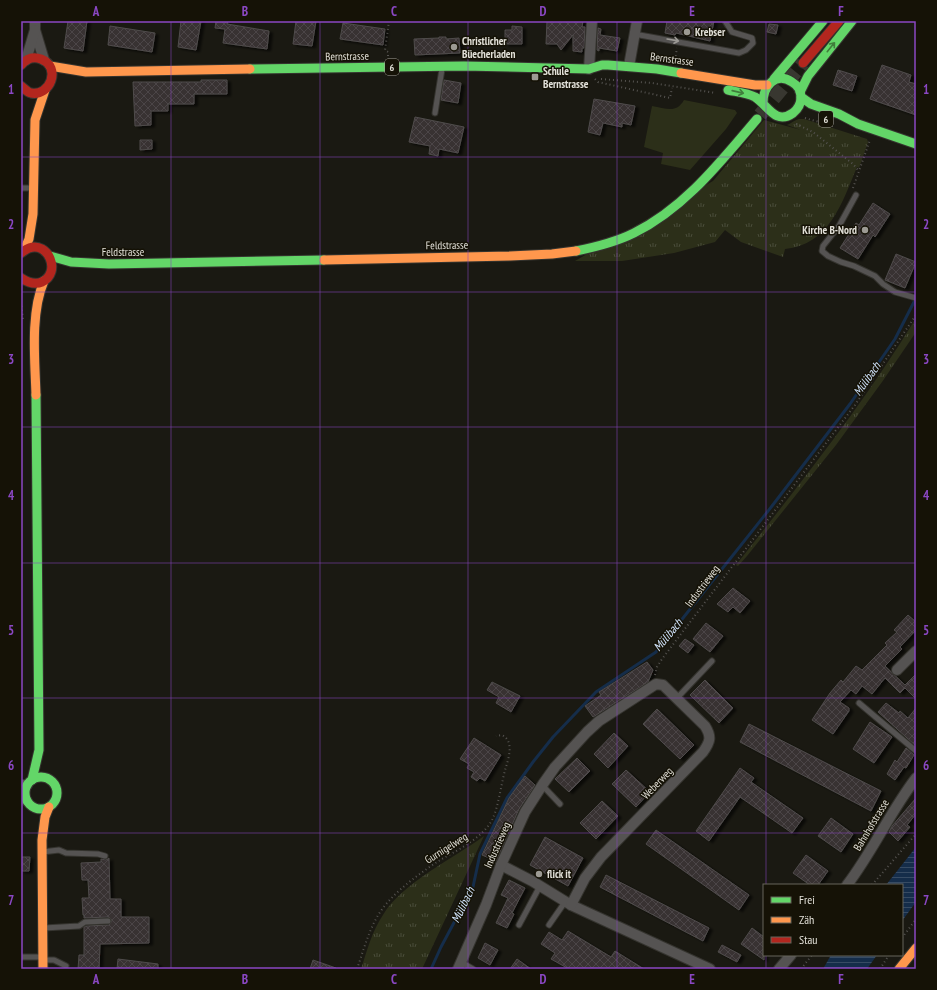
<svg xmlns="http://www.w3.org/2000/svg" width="937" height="990" viewBox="0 0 937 990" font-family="'PT Sans Narrow',sans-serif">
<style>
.grass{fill:url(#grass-tufts)}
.pitch{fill:#2c2f19}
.water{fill:url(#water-rules)}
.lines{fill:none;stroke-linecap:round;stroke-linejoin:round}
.stream{stroke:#152d4a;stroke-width:3}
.building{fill:url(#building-cross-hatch);stroke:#4f4c4b;filter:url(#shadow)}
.secondary-tunnel{stroke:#383730;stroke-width:14;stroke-dasharray:14 7;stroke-linecap:butt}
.lane-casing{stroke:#35342f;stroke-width:7}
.street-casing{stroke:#35342f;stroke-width:12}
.fast-casing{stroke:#35342f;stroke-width:11}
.slow-casing{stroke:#35342f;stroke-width:11}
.jam-casing{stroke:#35342f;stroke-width:11}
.path{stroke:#555350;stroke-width:2;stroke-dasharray:1 3;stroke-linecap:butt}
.lane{stroke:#555352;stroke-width:5}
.street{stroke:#555352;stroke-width:10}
.fast{stroke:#63d668;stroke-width:9}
.slow{stroke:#ff974d;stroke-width:9}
.jam{stroke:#b3261e;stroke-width:9}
.oneway{stroke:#9c9a95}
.oneway2{stroke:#407e3c}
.grid{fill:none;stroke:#8a47c3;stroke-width:1;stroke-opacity:0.55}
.poi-dot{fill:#9c9a93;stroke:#151206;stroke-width:1.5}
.labels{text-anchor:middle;stroke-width:3;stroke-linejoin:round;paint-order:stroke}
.shield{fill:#151206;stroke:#a4a299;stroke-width:1}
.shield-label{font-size:10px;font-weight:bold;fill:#e2e0d8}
.poi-label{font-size:11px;font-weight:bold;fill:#e2e0d8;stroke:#151206;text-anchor:start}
.street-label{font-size:11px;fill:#e2e0d8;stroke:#151206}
.water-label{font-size:12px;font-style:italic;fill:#d1e4fd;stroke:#151206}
.neatline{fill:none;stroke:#8a47c3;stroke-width:1.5}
.grid-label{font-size:13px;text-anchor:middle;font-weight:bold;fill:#8a47c3}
</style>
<defs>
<pattern id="grass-tufts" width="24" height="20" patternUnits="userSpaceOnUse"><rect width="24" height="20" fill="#2c2f19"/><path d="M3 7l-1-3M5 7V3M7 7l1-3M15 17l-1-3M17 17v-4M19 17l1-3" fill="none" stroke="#4a4d3a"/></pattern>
<pattern id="water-rules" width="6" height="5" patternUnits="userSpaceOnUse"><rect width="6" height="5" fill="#152d4a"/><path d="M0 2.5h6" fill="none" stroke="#374b63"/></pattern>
<pattern id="building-cross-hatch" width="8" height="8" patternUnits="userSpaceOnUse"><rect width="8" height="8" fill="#383033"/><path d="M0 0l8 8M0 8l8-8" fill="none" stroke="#4b4446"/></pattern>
<filter id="shadow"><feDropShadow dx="3.5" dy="2" stdDeviation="1" flood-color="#0009"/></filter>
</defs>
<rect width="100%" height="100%" fill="#1a1912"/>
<!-- grass -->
<g class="grass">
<path d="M799,119H804L867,139L868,142L859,168L857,167C842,203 829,245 785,249L783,257L741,242L725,230L715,242L674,253L622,261H575L713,181L764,120L801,130L787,125C792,123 793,121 799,119Z"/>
<path d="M916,318V332L882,382L836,445L747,556L738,566L736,565C799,485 863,405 916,318Z"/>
<path d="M484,836L422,969H361C367,951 372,931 383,915C402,883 454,858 484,836Z"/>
</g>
<!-- pitch -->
<path class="pitch" d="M684,100L735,110L737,113L726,129L690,170L661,164L663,153L644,147L652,106C666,108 676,114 684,100Z"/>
<!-- water -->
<g class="water">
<polygon points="916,847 916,902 902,921 902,885 886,885"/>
<polygon points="831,955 877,955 867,969 823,969"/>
</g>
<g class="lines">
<!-- stream -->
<polyline class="stream" points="431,969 441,947 473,887 480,854 507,798 533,762 553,737 596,692 656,652 772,506 850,404 895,339 916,298"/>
</g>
<!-- building -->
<g class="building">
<polygon points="68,21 87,21 83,51 64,48"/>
<polygon points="181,21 201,21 196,50 178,47"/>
<polygon points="216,21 228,21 227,24 269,31 267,49 223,43 225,29 215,28"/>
<polygon points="296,21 316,21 312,46 293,44"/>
<polygon points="547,21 583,21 582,27 585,27 584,48 582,48 582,52 573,51 573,35 561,50 557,44 546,44"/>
<polygon points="667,21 714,21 710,41 676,33 675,35 665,33"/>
<polygon points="343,23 385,29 383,45 340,39"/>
<polygon points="769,24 778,25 776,34 767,32"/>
<polygon points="110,26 155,33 152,52 108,45"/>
<polygon points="512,26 522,27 522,44 505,44 505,30 512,30"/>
<polygon points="598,28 601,29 600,35 620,38 617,51 599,48 599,51 597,50"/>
<polygon points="439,37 446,37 446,39 459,38 460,53 415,55 414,39 439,38"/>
<polygon points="882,65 911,75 909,82 916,84 916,115 870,99"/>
<polygon points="838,70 857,76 852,91 833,85"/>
<polygon points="201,80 227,80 227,94 194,94 194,104 168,104 168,111 151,111 151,125 135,126 133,82 201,82"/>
<polygon points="444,80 461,83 458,103 441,100"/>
<polygon points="594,99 635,106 631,125 622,123 622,127 603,123 600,135 588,132"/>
<polygon points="415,117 464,127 458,153 439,149 438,156 429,154 430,146 409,142"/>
<polygon points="140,140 152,140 152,149 140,150"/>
<polygon points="873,203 890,214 875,237 873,235 858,259 840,248 856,223 859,225"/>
<polygon points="896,254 916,262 905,288 885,280"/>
<polygon points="733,588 750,601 740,613 733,607 728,612 717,604"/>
<polygon points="908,615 916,622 916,630 900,647 902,649 885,666 905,685 916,674 916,699 905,688 900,693 885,678 872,694 862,686 856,694 851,690 840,702 849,708 849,711 833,734 812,720 830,693 841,680 843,682 856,666 862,670 887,645 885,643 897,632 894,630"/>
<polygon points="706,623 723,636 710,652 693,639"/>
<polygon points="685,639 694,645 688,653 679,646"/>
<polygon points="647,662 653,670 648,682 593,717 585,706 601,695 599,692"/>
<polygon points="705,680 733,708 719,723 690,695"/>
<polygon points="492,682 520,696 511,712 496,703 499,697 487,690"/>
<polygon points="886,703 899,713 900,711 908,718 916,708 916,746 878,712"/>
<polygon points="657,709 694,745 680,759 643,724"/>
<polygon points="870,722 892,737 874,763 853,749"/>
<polygon points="749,724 881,791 871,811 740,742"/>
<polygon points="614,733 628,746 608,768 594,754"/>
<polygon points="474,738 501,755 485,781 480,778 477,781 471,777 474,772 467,768 469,764 460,759"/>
<polygon points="906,748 914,755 906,768 904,767 895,780 887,774 895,760 897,762"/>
<polygon points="577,758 590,771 569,792 555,779"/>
<polygon points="740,768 754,778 751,782 803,818 792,833 740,797 709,841 696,831"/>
<polygon points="626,770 650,792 636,807 612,784"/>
<polygon points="525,776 535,785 519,809 496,861 482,855 509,798"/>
<polygon points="916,798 916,814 907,825 910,827 898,841 889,832 892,826"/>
<polygon points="602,801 618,816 596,839 580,823"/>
<polygon points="831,818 853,834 841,852 818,836"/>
<polygon points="656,830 749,895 739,910 646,844"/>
<polygon points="545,837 583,858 568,886 530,865"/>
<polygon points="806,855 828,871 818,885 810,885 793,873"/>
<polygon points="21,857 30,857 29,871 21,871"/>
<polygon points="109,858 110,899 121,899 121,917 149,917 149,943 100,944 99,969 78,969 79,955 84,955 84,927 86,926 109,925 112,921 111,919 108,917 84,918 84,915 83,915 82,898 89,898 88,880 82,880 81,863 101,862 101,859 106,860"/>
<polygon points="606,875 709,928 703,941 600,887"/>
<polygon points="509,880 525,888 512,913 514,914 507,928 496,923 508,898 501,895"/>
<polygon points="752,928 764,937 764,960 741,944"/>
<polygon points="568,931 611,957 615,951 644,969 569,969 551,959 555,953 541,944 549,932 562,940"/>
<polygon points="485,943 498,950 490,965 478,958"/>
<polygon points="722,945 741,955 737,962 718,952"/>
<polygon points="118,959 158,964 158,969 117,969"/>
<polygon points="517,959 531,969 510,969"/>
<polygon points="313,960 336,968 336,969 310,969"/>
</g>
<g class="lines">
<!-- secondary-tunnel -->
<polyline class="secondary-tunnel" points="760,115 803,63"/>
<!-- lane casing -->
<g class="lane-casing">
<g id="lane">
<polyline points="634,34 739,53 746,50 753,43 752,38 732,32 725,21"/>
<polyline points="435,113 442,69"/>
<polyline points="21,188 32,188"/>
<polyline points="856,195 839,226 823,246 822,251 828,256 841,262 854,266 875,276 883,284 895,292 916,298"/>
<polyline points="677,698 712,661"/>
<polyline points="859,703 916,751"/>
<polyline points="542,785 560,804"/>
<polyline points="42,852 59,850 66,853 98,854 105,856"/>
<polyline points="519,925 540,886"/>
<polyline points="549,925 565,902"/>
<polyline points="44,928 79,926 85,922 108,921"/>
<polyline points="21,957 42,957"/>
<polyline points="45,960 54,960 66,966"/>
<polyline points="461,962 473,969"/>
</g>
</g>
<!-- street casing -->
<g class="street-casing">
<g id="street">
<polyline points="35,21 35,30 44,60"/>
<polyline points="26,60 35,30"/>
<polyline points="629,66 637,21"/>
<polyline points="589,69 592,21"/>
<polyline points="897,670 916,651"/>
<polyline points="21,785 27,785"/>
<polyline points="21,797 26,800"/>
<polyline points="501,865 532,881 571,905 710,969"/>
<path d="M847,885C873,851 890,812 916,778"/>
<path d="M458,969L486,905L501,865L525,812L543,784L555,767L587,732L599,721L656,684L663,685L705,726C712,737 710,742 703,752L601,857L585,878L571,905"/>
<polyline points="779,969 791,955"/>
</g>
</g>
<!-- fast casing -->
<g class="fast-casing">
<g id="fast">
<polyline points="250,69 464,66 589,69 602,65 608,65 657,69 681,73"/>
<polyline points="774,79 823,21"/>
<path d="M728,90C737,92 747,93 755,97C767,104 775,126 793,113C798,109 801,103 801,97C801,90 797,85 792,82C775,71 763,87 763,103"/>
<polyline points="800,92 808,76 852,21"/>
<polyline points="801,97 811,104 839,114 858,124 916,144"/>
<path d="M576,251C596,247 616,242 634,233C685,208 721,161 757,119"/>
<polyline points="50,256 71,262 109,264 324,260"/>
<circle cx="41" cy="793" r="16"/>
<polyline points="32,780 39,750 36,395"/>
</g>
</g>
<!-- slow casing -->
<g class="slow-casing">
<g id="slow">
<polyline points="50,66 86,72 250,69"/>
<polyline points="681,73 755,85 767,85"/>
<polyline points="24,250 29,239 33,214 35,120 45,90"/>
<polyline points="324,260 510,256 552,254 576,251"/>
<path d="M36,395C35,361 30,313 44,281"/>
<polyline points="43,969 42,840 45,817 49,807"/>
<polyline points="899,969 916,948"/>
</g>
</g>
<!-- jam casing -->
<g class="jam-casing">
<g id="jam">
<polyline points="803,63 839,21"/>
<path d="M21,65C26,59 33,56 41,59C62,67 50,97 31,93C27,92 24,88 21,86"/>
<path d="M21,253C24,251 26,249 29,248C48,241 62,272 42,282C35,285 27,282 21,278"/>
</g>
</g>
<!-- path -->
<g class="path">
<polyline points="388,56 388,52 385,50 389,21"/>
<polyline points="675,60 677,48"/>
<polyline points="595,79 598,82 670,98 672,88"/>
<polyline points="601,79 652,83 716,93"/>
<polyline points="805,118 833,126"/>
<polyline points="796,124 813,132 853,164 859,171"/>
<polyline points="853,188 870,140"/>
<polyline points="21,302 23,319"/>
<polyline points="655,675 657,667 662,659 855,405 916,315"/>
<polyline points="872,885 916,834"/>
<polyline points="902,938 916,919"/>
<path d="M357,969C365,946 371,921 387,903C401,887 419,874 437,862C455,851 481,840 492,820C499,806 501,783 506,767C509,757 514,741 502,735L496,736"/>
<polyline points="801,969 812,955"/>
<polyline points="880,969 889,955"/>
</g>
<!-- lane -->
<use href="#lane" class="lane"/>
<!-- street -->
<use href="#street" class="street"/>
<!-- fast -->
<use href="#fast" class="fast"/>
<!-- slow -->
<use href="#slow" class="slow"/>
<!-- jam -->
<use href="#jam" class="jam"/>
</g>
<!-- one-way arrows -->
<defs><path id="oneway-shaft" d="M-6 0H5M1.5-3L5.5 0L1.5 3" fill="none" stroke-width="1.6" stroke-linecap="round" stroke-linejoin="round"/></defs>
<use class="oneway" href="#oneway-shaft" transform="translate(673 40) rotate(10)"/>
<g class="oneway2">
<use href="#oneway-shaft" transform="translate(831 47) rotate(-51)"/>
<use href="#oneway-shaft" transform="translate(738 92) rotate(13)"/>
</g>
<!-- grid -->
<path class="grid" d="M171,21V969M320,21V969M468,21V969M617,21V969M766,21V885M21,157H916M21,292H916M21,427H916M21,563H916M21,698H916M21,833H916M766,955V969"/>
<!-- markers -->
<g class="poi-dot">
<circle cx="687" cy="32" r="4"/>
<circle cx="454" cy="47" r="4"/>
<rect x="531" y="73" width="8" height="8" rx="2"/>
<circle cx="865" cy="230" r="4"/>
<circle cx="539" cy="874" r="4"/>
</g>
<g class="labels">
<!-- shield labels -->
<g class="shield">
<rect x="385" y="59" width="14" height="16" rx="3"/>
<rect x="819" y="111" width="14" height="16" rx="3"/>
</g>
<g class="shield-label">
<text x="392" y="71">6</text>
<text x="826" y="123">6</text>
</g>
<!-- poi labels -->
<g class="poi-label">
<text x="695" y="36">Krebser</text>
<text x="462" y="45">Christlicher<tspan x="462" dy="13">Büecherladen</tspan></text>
<text x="543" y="75">Schule<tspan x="543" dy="13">Bernstrasse</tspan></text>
<text x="857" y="234" text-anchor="end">Kirche B-Nord</text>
<text x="547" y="878">flick it</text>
</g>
<!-- street labels -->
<g class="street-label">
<text transform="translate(347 56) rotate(-1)" y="4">Bernstrasse</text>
<text transform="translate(672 59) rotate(8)" y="4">Bernstrasse</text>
<text transform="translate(447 245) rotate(-1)" y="4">Feldstrasse</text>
<text x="123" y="256">Feldstrasse</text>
<text transform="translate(702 586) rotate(-53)" y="4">Industrieweg</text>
<text transform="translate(657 783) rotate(-46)" y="4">Weberweg</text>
<text transform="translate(871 825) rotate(-59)" y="4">Bahnhofstrasse</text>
<text transform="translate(497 845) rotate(-66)" y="4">Industrieweg</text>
<text transform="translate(446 848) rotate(-32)" y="4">Gurnigelweg</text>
</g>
<!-- water labels -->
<g class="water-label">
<text transform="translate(867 379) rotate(-55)" y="4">Mülibach</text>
<text transform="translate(668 635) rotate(-50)" y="4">Mülibach</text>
<text transform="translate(463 905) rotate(-64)" y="4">Mülibach</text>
</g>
</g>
<!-- border -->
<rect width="937" height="990" fill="none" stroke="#151206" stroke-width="44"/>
<!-- legend -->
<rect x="763" y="884" width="140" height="72" fill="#151206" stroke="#67645a"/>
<rect x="771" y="897" width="20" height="6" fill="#63d668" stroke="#67645a"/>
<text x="799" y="904" font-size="12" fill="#e2e0d8">Frei</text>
<rect x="771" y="917" width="20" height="6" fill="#ff974d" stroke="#67645a"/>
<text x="799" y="924" font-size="12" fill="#e2e0d8">Zäh</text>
<rect x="771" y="937" width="20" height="6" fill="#b3261e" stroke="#67645a"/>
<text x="799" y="944" font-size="12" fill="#e2e0d8">Stau</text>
<rect x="22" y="22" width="893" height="946" class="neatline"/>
<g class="grid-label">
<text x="96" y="16">A</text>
<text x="245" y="16">B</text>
<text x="394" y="16">C</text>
<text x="543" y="16">D</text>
<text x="692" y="16">E</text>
<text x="841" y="16">F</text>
<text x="11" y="94">1</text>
<text x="926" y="94">1</text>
<text x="11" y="229">2</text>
<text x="926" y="229">2</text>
<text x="11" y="364">3</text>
<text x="926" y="364">3</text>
<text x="11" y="500">4</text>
<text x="926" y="500">4</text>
<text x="11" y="635">5</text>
<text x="926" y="635">5</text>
<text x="11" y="770">6</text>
<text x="926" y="770">6</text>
<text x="11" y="905">7</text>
<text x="926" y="905">7</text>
<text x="96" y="984">A</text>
<text x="245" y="984">B</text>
<text x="394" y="984">C</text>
<text x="543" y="984">D</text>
<text x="692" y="984">E</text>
<text x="841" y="984">F</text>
</g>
</svg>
